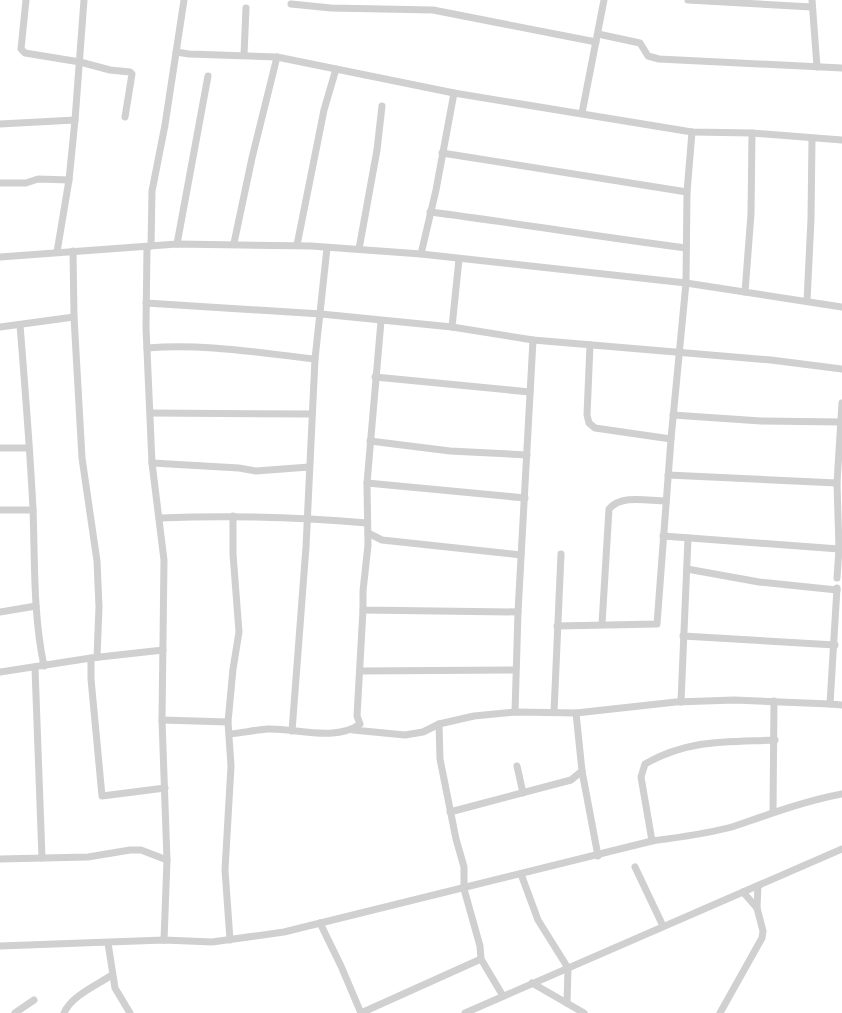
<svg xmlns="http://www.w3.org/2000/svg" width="842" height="1013" viewBox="0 0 842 1013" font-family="'DM Sans',sans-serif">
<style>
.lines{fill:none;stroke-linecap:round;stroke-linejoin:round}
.minor{stroke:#d0d0d0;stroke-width:7}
</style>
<rect width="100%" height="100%" fill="#fff"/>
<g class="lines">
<!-- minor -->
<g class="minor">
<polyline points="26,0 21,49 25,53 80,62 110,70 130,72 132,74 125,117"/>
<polyline points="688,0 812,7"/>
<polyline points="812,0 817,67"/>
<polyline points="291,4 331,8 433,10 596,42"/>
<polyline points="598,34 640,43 648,56 659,59 842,68"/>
<polyline points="176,52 189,54 277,57 454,93 692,132 752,133 842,140"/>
<polyline points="244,55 246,8"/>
<polyline points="582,113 604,0"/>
<polyline points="0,124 75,120"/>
<polyline points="442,153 687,192"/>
<polyline points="0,183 26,183 38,179 69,180"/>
<path d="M430,212C516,223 600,237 686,248"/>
<polyline points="234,243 252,158 277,57"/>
<polyline points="177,244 208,76"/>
<polyline points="297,245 324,110 336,69"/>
<polyline points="151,246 152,191 165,125 184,0"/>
<polyline points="147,247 146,328 152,463 164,560 162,720 167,860 164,940"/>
<polyline points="359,249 377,150 382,106"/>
<polyline points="73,251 74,317 82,458 97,561 99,607 97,657"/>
<polyline points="57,252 69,180 75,120 84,0"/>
<polyline points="421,254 436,190 454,93"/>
<polyline points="0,257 177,244 311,246 421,254 686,283 842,307"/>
<polyline points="745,292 751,214 752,133"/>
<polyline points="807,301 811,219 812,138"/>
<polyline points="146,303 321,314 452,327 533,340 771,360 842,369"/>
<polyline points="381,321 367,483 368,545 363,591 363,610 518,612"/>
<path d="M20,325C25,387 30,448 33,509C35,562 33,614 44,666"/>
<polyline points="0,327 74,317"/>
<polyline points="452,327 459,259"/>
<polyline points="590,345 587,415 589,423 595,428 671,439"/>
<path d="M147,348C203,343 259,353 315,359"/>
<polyline points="375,377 530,392"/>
<polyline points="151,413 312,414"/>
<polyline points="673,415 761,421 840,422"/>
<polyline points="370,441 450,451 527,455"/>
<polyline points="0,448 29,448"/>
<polyline points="152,463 239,468 256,471 309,467"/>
<polyline points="668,475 837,483"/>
<polyline points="367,483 525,498"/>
<polyline points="0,510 33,510"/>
<path d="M160,518C229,515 298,517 367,523"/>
<polyline points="368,533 382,540 521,555"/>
<polyline points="663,536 839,549"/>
<polyline points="687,569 759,582 837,590"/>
<polyline points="837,578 839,549 837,483 842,403"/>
<polyline points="837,588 830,704 842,705"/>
<polyline points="0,612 36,606"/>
<path d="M602,624L609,509C622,494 648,501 666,501"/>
<polyline points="557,626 657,624 671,439 686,283 687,192 692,132"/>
<polyline points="683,636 835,645"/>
<polyline points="91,658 91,679 102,796 165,788"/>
<polyline points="35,668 42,858"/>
<polyline points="360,671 515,670"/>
<polyline points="0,672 91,658 163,650"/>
<polyline points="681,702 688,538"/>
<polyline points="515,712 518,612 533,340"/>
<polyline points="554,712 561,554"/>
<polyline points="576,713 582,771 598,856"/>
<polyline points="162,720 228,722"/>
<polyline points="439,724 440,759 456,839 464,867 464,889 480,946 481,959 503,996"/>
<polyline points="353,730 405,735 423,732 439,724 474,716 515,712 576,713 676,702 734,700 830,704"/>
<polyline points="292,731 306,547 315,359 327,248"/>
<path d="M230,734C242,733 255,730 268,729C295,728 336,742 360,724L357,716L363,610"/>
<polyline points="517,766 523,793"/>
<polyline points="450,812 571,780 582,771"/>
<polyline points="773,812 774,701"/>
<path d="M652,841L641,777L645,764C688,739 727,742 775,740"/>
<polyline points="0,859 88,857 130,850 141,850 167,860"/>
<polyline points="635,867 663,926"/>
<polyline points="521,874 538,920 568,968 567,1003"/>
<polyline points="743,892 757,908"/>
<polyline points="320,923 341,966 361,1013"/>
<polyline points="230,940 225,870 231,766 228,722 233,669 239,632 233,554 233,516"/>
<polyline points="108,943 115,988 130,1013"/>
<path d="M0,946L164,940L212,942L284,932L652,841C680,837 708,834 735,826C770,814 805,801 842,794"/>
<polyline points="532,983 584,1013"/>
<polyline points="15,1013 34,1000"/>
<path d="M64,1013C71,996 97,985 112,975"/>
<polyline points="361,1013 481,959"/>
<polyline points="465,1013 842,849"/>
<polyline points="720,1013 762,938 763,931 757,908 758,886"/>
</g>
</g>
</svg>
